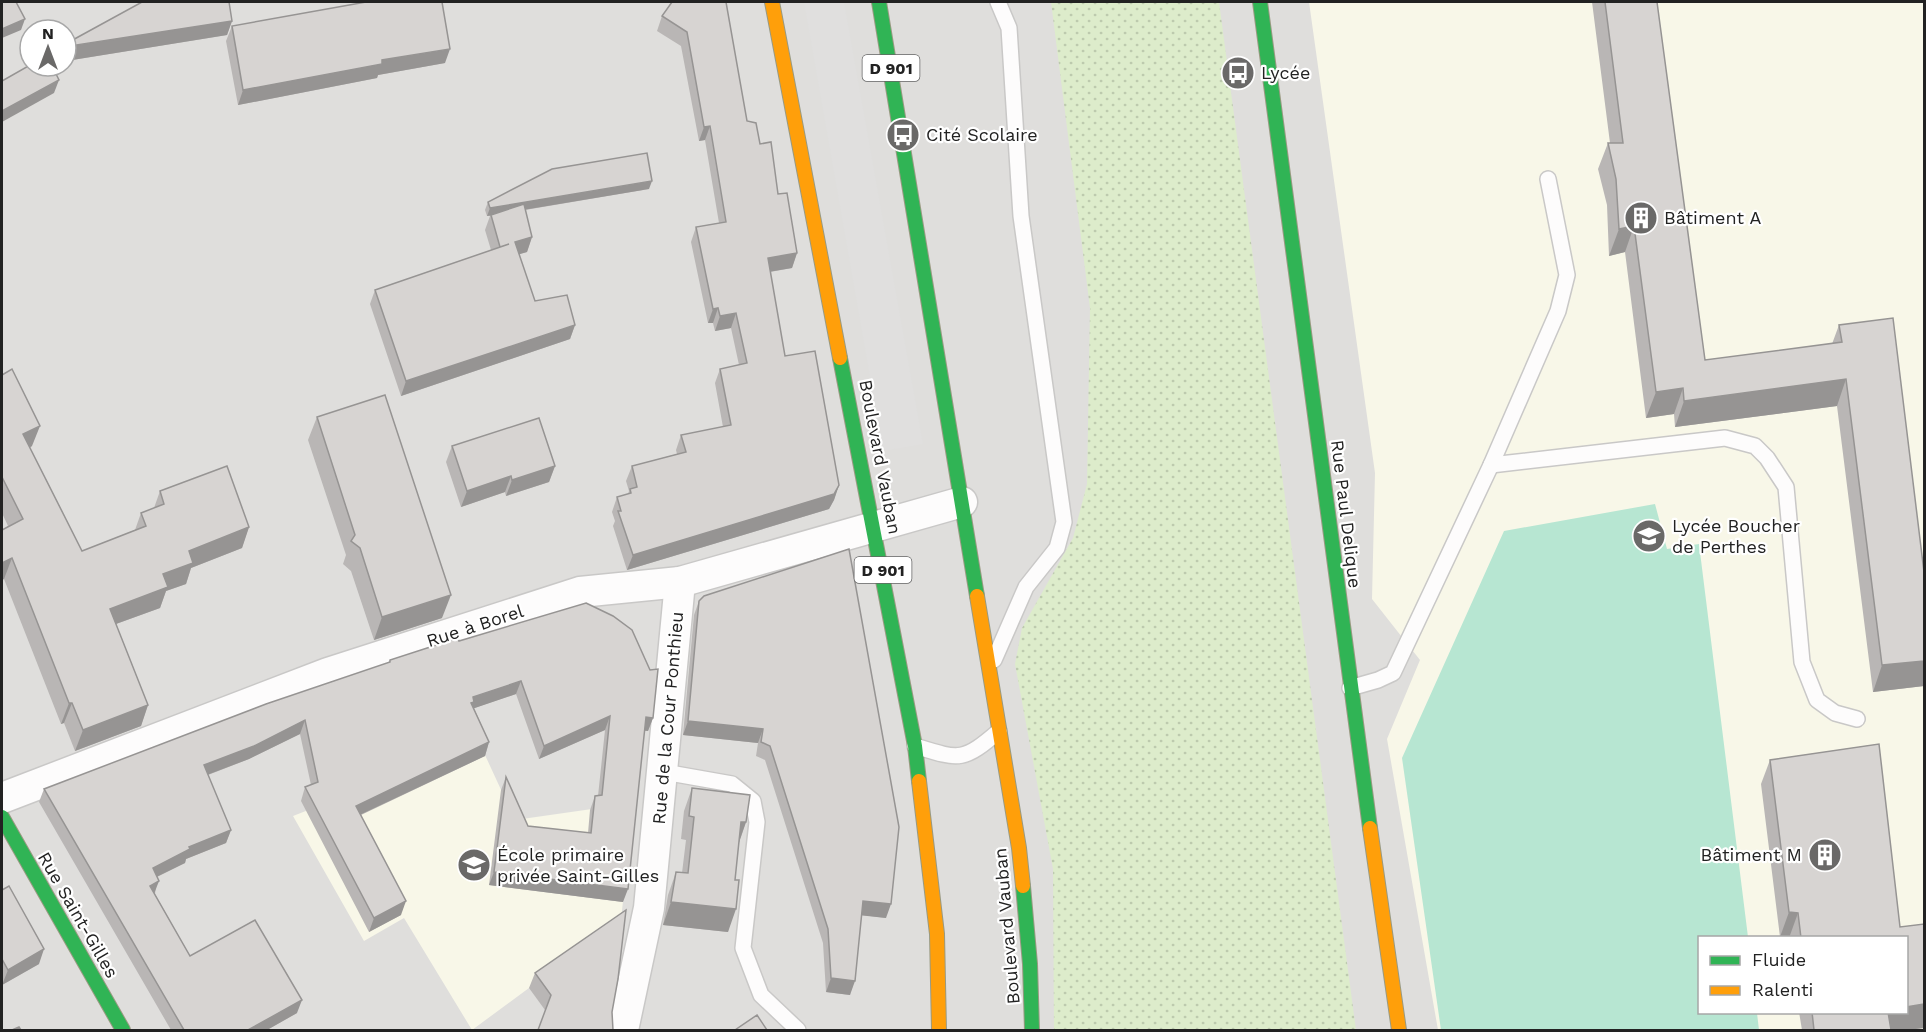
<svg xmlns="http://www.w3.org/2000/svg" width="1926" height="1032" viewBox="0 0 1926 1032" font-family="'Work Sans',sans-serif">
<style>
.residential{fill:#dfdedc;fill-rule:evenodd}
.education{fill:#f8f7e8;fill-rule:evenodd}
.grass{fill:url(#grass-dots)}
.pitch{fill:#b7e6d2}
.parking{fill:#e0dfde}
.lines{fill:none;stroke-linecap:round;stroke-linejoin:round}
.lane-casing{stroke:#c9c8c7;stroke-width:18}
.street-casing{stroke:#c9c8c7;stroke-width:33}
.fast-casing{stroke:#999a82;stroke-width:16}
.slow-casing{stroke:#999a82;stroke-width:16}
.lane{stroke:#fdfcfc;stroke-width:15}
.street{stroke:#fdfcfc;stroke-width:30}
.fast{stroke:#30b455;stroke-width:14}
.slow{stroke:#ff9f0a;stroke-width:14}
.wall{fill:#b9b6b5}
.shaded-wall{fill:#969493}
.building{fill:#d7d4d2;stroke:#969493;stroke-width:1.5}
.labels{text-anchor:middle;stroke-width:4.5;stroke-linejoin:round;paint-order:stroke}
.shield{fill:#fff;stroke:#646464;stroke-width:1.5}
.shield-label{font-size:16px;font-weight:bold;fill:#222}
.poi-label{font-size:18px;fill:#222;stroke:#fff;text-anchor:start}
.street-label{font-size:18px;fill:#222;stroke:#fff}
</style>
<defs>
<pattern id="grass-dots" width="8" height="8" patternUnits="userSpaceOnUse" patternTransform="scale(1.5)"><rect width="8" height="8" fill="#ddeccb"/><path d="M2 2h.1M6 6h.1" fill="none" stroke="#bdcaae" stroke-width="1.8" stroke-linecap="round"/></pattern>
</defs>
<rect width="100%" height="100%" fill="#f0eeeb"/>
<!-- residential -->
<path class="residential" d="M2,2H1924V1030H2ZM30,30H66V66H30ZM1700,938H1906V1012H1700Z"/>
<!-- education -->
<g class="education">
<path d="M1309,2H1924V1030H1438L1387,739L1420,660L1372,599L1375,473ZM1700,938H1906V1012H1700Z"/>
<polygon points="467,716 515,820 634,803 618,946 529,988 472,1030 404,918 364,941 293,816 316,807"/>
</g>
<!-- grass -->
<polygon class="grass" points="1051,2 1219,2 1356,1030 1054,1030 1053,869 1015,664 1022,628 1073,538 1087,484 1090,308"/>
<!-- pitch -->
<polygon class="pitch" points="1655,504 1667,549 1699,544 1748,937 1700,938 1700,1012 1757,1013 1759,1030 1441,1030 1402,758 1504,531"/>
<!-- parking -->
<polygon class="parking" points="804,2 844,2 923,444 883,451"/>
<g class="lines">
<!-- lane casing -->
<g class="lane-casing">
<g id="lane">
<polyline points="1491,465 1725,438 1755,446 1767,458 1786,487 1802,662 1817,700 1835,713 1857,719"/>
<polyline points="994,660 1026,587 1057,548 1064,522 1021,216 1009,28 998,2"/>
<polyline points="1350,688 1378,680 1393,673 1491,465 1558,311 1567,275 1548,179"/>
<path d="M915,746C960,760 963,762 999,731"/>
<polyline points="664,772 732,784 753,801 757,822 743,948 761,995 798,1030"/>
</g>
</g>
<!-- street casing -->
<g class="street-casing">
<g id="street">
<polyline points="2,798 328,673 580,592 680,582 962,502"/>
<polyline points="623,1030 649,908 680,582"/>
</g>
</g>
<!-- fast casing -->
<g class="fast-casing">
<g id="fast">
<polyline points="879,2 977,596"/>
<polyline points="1260,2 1370,828"/>
<polyline points="840,358 915,746 919,781"/>
<polyline points="2,817 123,1030"/>
<polyline points="1023,886 1030,964 1032,1030"/>
</g>
</g>
<!-- slow casing -->
<g class="slow-casing">
<g id="slow">
<polyline points="772,2 840,358"/>
<polyline points="977,596 1019,848 1023,886"/>
<polyline points="919,781 937,934 939,1030"/>
<polyline points="1370,828 1399,1030"/>
</g>
</g>
<!-- lane -->
<use href="#lane" class="lane"/>
<!-- street -->
<use href="#street" class="street"/>
<!-- fast -->
<use href="#fast" class="fast"/>
<!-- slow -->
<use href="#slow" class="slow"/>
</g>
<!-- wall -->
<g class="wall">
<polygon points="672,2 747,121 760,144 778,194 797,253 792,268 770,272 785,356 839,485 834,500 829,509 627,570 613,526 615,521 612,512 617,497 628,494 629,491 626,481 632,466 677,454 676,450 681,435 723,427 715,383 720,369 739,365 731,328 715,331 713,323 708,323 691,242 696,227 719,223 705,140 699,141 681,46 657,31 662,16"/>
<polygon points="1592,2 1657,2 1705,360 1832,344 1839,325 1924,572 1924,686 1873,692 1837,406 1675,427 1674,414 1646,418 1625,252 1609,256 1607,205 1598,169 1608,143 1610,143"/>
<polygon points="232,21 227,35 66,61 66,51 69,42"/>
<polygon points="232,26 445,63 378,75 377,78 238,105 226,41"/>
<polygon points="649,189 525,210 532,237 527,252 519,254 535,301 575,325 570,339 401,396 370,304 375,290 491,250 485,230 490,216 487,216 485,210 488,202"/>
<polygon points="2,375 32,446 30,448 82,551 135,530 141,513 154,508 160,491 249,527 242,548 191,568 186,584 166,591 160,608 116,624 148,705 141,726 75,751 64,723 61,724 4,579 2,580 2,530 8,526 2,513"/>
<polygon points="317,417 442,618 374,640 351,571 343,564 346,555 308,440"/>
<polygon points="452,446 555,466 549,482 506,496 505,492 461,507 446,462"/>
<polygon points="699,601 886,918 862,915 850,995 826,992 823,943 765,760 756,756 758,743 683,735 694,615"/>
<polygon points="459,641 653,718 648,731 644,731 623,902 489,885 501,790 506,777 528,826 588,833 590,810 595,796 598,796 605,730 539,759 516,694 474,708 489,742 485,756 361,815 401,915 369,932 301,801 305,787 311,785 300,734 249,759 208,775 231,830 226,843 186,859 185,863 157,877 155,894 190,956 297,1013 267,1030 171,1030 39,802 44,789 388,663 390,660"/>
<polygon points="1879,744 1900,927 1924,924 1924,1028 1907,1030 1802,1030 1799,1012 1906,1012 1906,938 1780,937 1761,784 1770,760"/>
<polygon points="692,788 746,822 739,843 728,932 663,925 668,895 676,872 682,873 686,840 681,839 684,811"/>
<polygon points="2,890 39,964 2,985"/>
<polygon points="626,910 545,1010 529,988 535,973"/>
</g>
<!-- shaded-wall -->
<g class="shaded-wall">
<polygon points="25,19 21,30 2,38 2,29"/>
<polygon points="232,21 227,35 66,61 70,46"/>
<polygon points="450,49 445,63 378,75 377,78 238,105 243,90 382,60"/>
<polygon points="59,80 54,93 2,122 2,111"/>
<polygon points="710,126 705,140 699,141 704,127"/>
<polygon points="652,181 649,189 487,216 490,208"/>
<polygon points="1634,226 1625,252 1609,256 1619,229"/>
<polygon points="532,237 527,252 510,257 515,242"/>
<polygon points="797,253 792,268 762,273 768,258"/>
<polygon points="718,308 713,323 708,323 713,309"/>
<polygon points="736,313 731,328 715,331 720,316"/>
<polygon points="575,325 570,339 401,396 406,381"/>
<polygon points="1846,379 1837,406 1675,427 1684,401"/>
<polygon points="1683,388 1674,414 1646,418 1656,392"/>
<polygon points="40,426 32,446 15,455 23,434"/>
<polygon points="555,466 549,482 506,496 512,480"/>
<polygon points="511,476 505,492 461,507 467,491"/>
<polygon points="839,485 834,500 829,509 627,570 633,555"/>
<polygon points="249,527 242,548 191,568 186,584 166,591 160,608 102,629 110,609 163,574 189,551"/>
<polygon points="12,558 4,579 2,580 2,563"/>
<polygon points="451,595 442,618 374,640 382,617"/>
<polygon points="1924,661 1924,686 1873,692 1882,665"/>
<polygon points="521,681 516,694 472,709 469,715 473,697"/>
<polygon points="69,703 72,703 64,723 61,724"/>
<polygon points="148,705 141,726 75,751 83,730"/>
<polygon points="610,716 605,730 539,759 544,746"/>
<polygon points="646,717 653,718 648,731 641,730"/>
<polygon points="305,720 300,734 249,759 199,778 204,765"/>
<polygon points="688,721 763,729 758,743 683,735"/>
<polygon points="489,742 485,756 351,819 356,806"/>
<polygon points="741,822 746,822 738,845"/>
<polygon points="231,830 226,843 186,859 185,863 148,881 153,868 189,847"/>
<polygon points="494,872 628,889 623,902 489,885"/>
<polygon points="159,881 154,894 150,886"/>
<polygon points="406,901 401,915 369,932 374,918"/>
<polygon points="863,901 891,904 886,918 858,915"/>
<polygon points="671,902 736,909 728,932 663,925"/>
<polygon points="1789,912 1798,913 1789,938 1780,937"/>
<polygon points="44,949 39,964 2,985 8,970"/>
<polygon points="831,978 855,981 850,995 826,992"/>
<polygon points="302,1000 297,1013 267,1030 248,1030"/>
<polygon points="1924,1004 1924,1028 1907,1030 1881,1030 1887,1012 1906,1012 1906,1007"/>
</g>
<!-- building -->
<g class="building">
<polygon points="2,2 16,2 25,19 2,29"/>
<polygon points="142,2 229,2 232,21 70,46 69,42"/>
<polygon points="366,2 442,2 450,49 382,60 382,64 243,90 232,26"/>
<polygon points="672,2 726,2 747,121 756,123 760,144 771,142 778,194 787,193 797,253 768,258 785,356 815,351 839,485 834,494 633,555 618,511 621,511 617,497 631,493 630,489 637,487 632,466 686,452 681,435 731,425 720,369 747,363 736,313 720,316 718,308 713,309 696,227 726,222 710,126 704,127 687,32 662,16"/>
<polygon points="1605,2 1657,2 1705,360 1842,342 1839,325 1893,318 1924,572 1924,661 1882,665 1846,379 1684,401 1683,388 1656,392 1634,226 1619,229 1616,179 1608,143 1623,143"/>
<polygon points="30,65 30,66 52,66 59,80 2,111 2,81"/>
<polygon points="647,153 652,181 490,208 488,202 552,169"/>
<polygon points="524,204 532,237 515,242 535,301 567,295 575,325 406,381 375,290 509,244 500,247 491,215"/>
<polygon points="12,369 40,426 23,434 82,551 146,526 141,513 164,504 160,491 227,466 249,527 189,551 193,563 163,574 168,587 110,609 148,705 83,730 72,703 69,703 12,558 2,563 2,530 23,519 2,477 2,375"/>
<polygon points="385,395 451,595 382,617 360,548 351,541 355,535 317,417"/>
<polygon points="539,418 555,466 512,480 511,476 467,491 452,446"/>
<polygon points="849,549 899,827 891,904 863,901 855,981 831,978 828,929 770,746 761,742 763,729 688,721 699,601 704,596"/>
<polygon points="586,603 613,616 632,630 650,670 658,669 653,718 646,717 628,889 494,872 506,777 528,826 591,833 595,796 602,795 610,716 544,746 521,681 473,697 474,702 471,703 489,742 356,806 406,901 374,918 305,787 318,782 305,720 254,746 204,765 231,830 189,847 190,849 153,868 159,881 150,886 190,956 255,920 302,1000 248,1030 184,1030 44,789 266,704 390,662 390,660 458,638 459,641"/>
<polygon points="1879,744 1900,927 1924,924 1924,1004 1906,1007 1906,938 1801,938 1798,913 1789,912 1770,760"/>
<polygon points="692,788 750,795 746,822 741,822 735,880 739,880 736,909 671,902 676,872 688,873 694,817 689,816"/>
<polygon points="9,886 44,949 8,970 2,959 2,890"/>
<polygon points="626,910 618,979 612,1012 613,1030 615,1030 538,1030 551,995 535,973"/>
<polygon points="1812,1012 1888,1012 1891,1030 1814,1030"/>
<polygon points="757,1015 767,1030 735,1030"/>
<polygon points="19,1027 21,1030 12,1030"/>
</g>
<!-- icons -->
<defs>
<g id="bus-disc" transform="scale(1.725)"><circle r="9.5" fill="#6a6968" stroke="#fff"/><path d="M-5-6H5V4H4V6H2V4H-2V6H-4V4H-5ZM-3.5-4V0h7V-4ZM-3.5 1.2v1.5H-2V1.2ZM2 1.2v1.5H3.5V1.2Z" fill="#fff"/></g>
<g id="building-disc" transform="scale(1.725)"><circle r="9.5" fill="#6a6968" stroke="#fff"/><path d="M-4-6H4V6H1V3H-1V6H-4ZM-2.5-4.3h1.7v1.8h-1.7ZM.8-4.3h1.7v1.8H.8ZM-2.5-1h1.7V.8h-1.7ZM.8-1h1.7V.8H.8Z" fill="#fff"/></g>
<g id="school-disc" transform="scale(1.725)"><circle r="9.5" fill="#6a6968" stroke="#fff"/><path d="M0-5L7-2L0 1L-7-2ZM-4 1L0 2.5L4 1V4Q0 6-4 4Z" fill="#fff"/></g>
</defs>
<g fill-rule="evenodd">
<use href="#bus-disc" x="1238" y="73"/>
<use href="#bus-disc" x="903" y="135"/>
<use href="#building-disc" x="1641" y="218"/>
<use href="#school-disc" x="1649" y="536"/>
<use href="#building-disc" x="1825" y="855"/>
<use href="#school-disc" x="474" y="865"/>
</g>
<g class="labels">
<!-- shield labels -->
<g class="shield">
<rect x="862.5" y="55" width="57" height="26" rx="4.5"/>
<rect x="854.5" y="557" width="57" height="26" rx="4.5"/>
</g>
<g class="shield-label">
<text x="891" y="74">D 901</text>
<text x="883" y="576">D 901</text>
</g>
<!-- poi labels -->
<g class="poi-label">
<text x="1261" y="79">Lycée</text>
<text x="926" y="141">Cité Scolaire</text>
<text x="1664" y="224">Bâtiment A</text>
<text x="1672" y="532">Lycée Boucher<tspan x="1672" dy="21">de Perthes</tspan></text>
<text x="497" y="861">École primaire<tspan x="497" dy="21">privée Saint-Gilles</tspan></text>
<text x="1802" y="861" text-anchor="end">Bâtiment M</text>
</g>
<!-- street labels -->
<g class="street-label">
<text transform="translate(880 457) rotate(79)" y="6">Boulevard Vauban</text>
<text transform="translate(1346 514) rotate(83)" y="6">Rue Paul Delique</text>
<text transform="translate(475 626) rotate(-18)" y="6">Rue à Borel</text>
<text transform="translate(668 718) rotate(-85)" y="6">Rue de la Cour Ponthieu</text>
<text transform="translate(78 915) rotate(60)" y="6">Rue Saint-Gilles</text>
<text transform="translate(1007 926) rotate(-95)" y="6">Boulevard Vauban</text>
</g>
</g>
<!-- border -->
<rect width="1926" height="1032" fill="none" stroke="#222222" stroke-width="6"/>
<!-- legend -->
<rect x="1698" y="936" width="210" height="78" fill="#ffffff" stroke="#a7a7a7" stroke-width="1.5"/>
<rect x="1710" y="956" width="30" height="9" fill="#30b455" stroke="#a7a7a7" stroke-width="1.5"/>
<text x="1752" y="966" font-size="18" fill="#222222">Fluide</text>
<rect x="1710" y="986" width="30" height="9" fill="#ff9f0a" stroke="#a7a7a7" stroke-width="1.5"/>
<text x="1752" y="996" font-size="18" fill="#222222">Ralenti</text>
<!-- north arrow -->
<g transform="translate(48 48)"><circle r="28" fill="#ffffff" stroke="#a7a7a7" stroke-width="1.5"/>
<path d="M0-4.5L10 22L0 15L-10 22Z" fill="#6a6968"/>
<text y="-9" font-size="16" font-weight="bold" text-anchor="middle" fill="#222222">N</text>
</g>
</svg>
